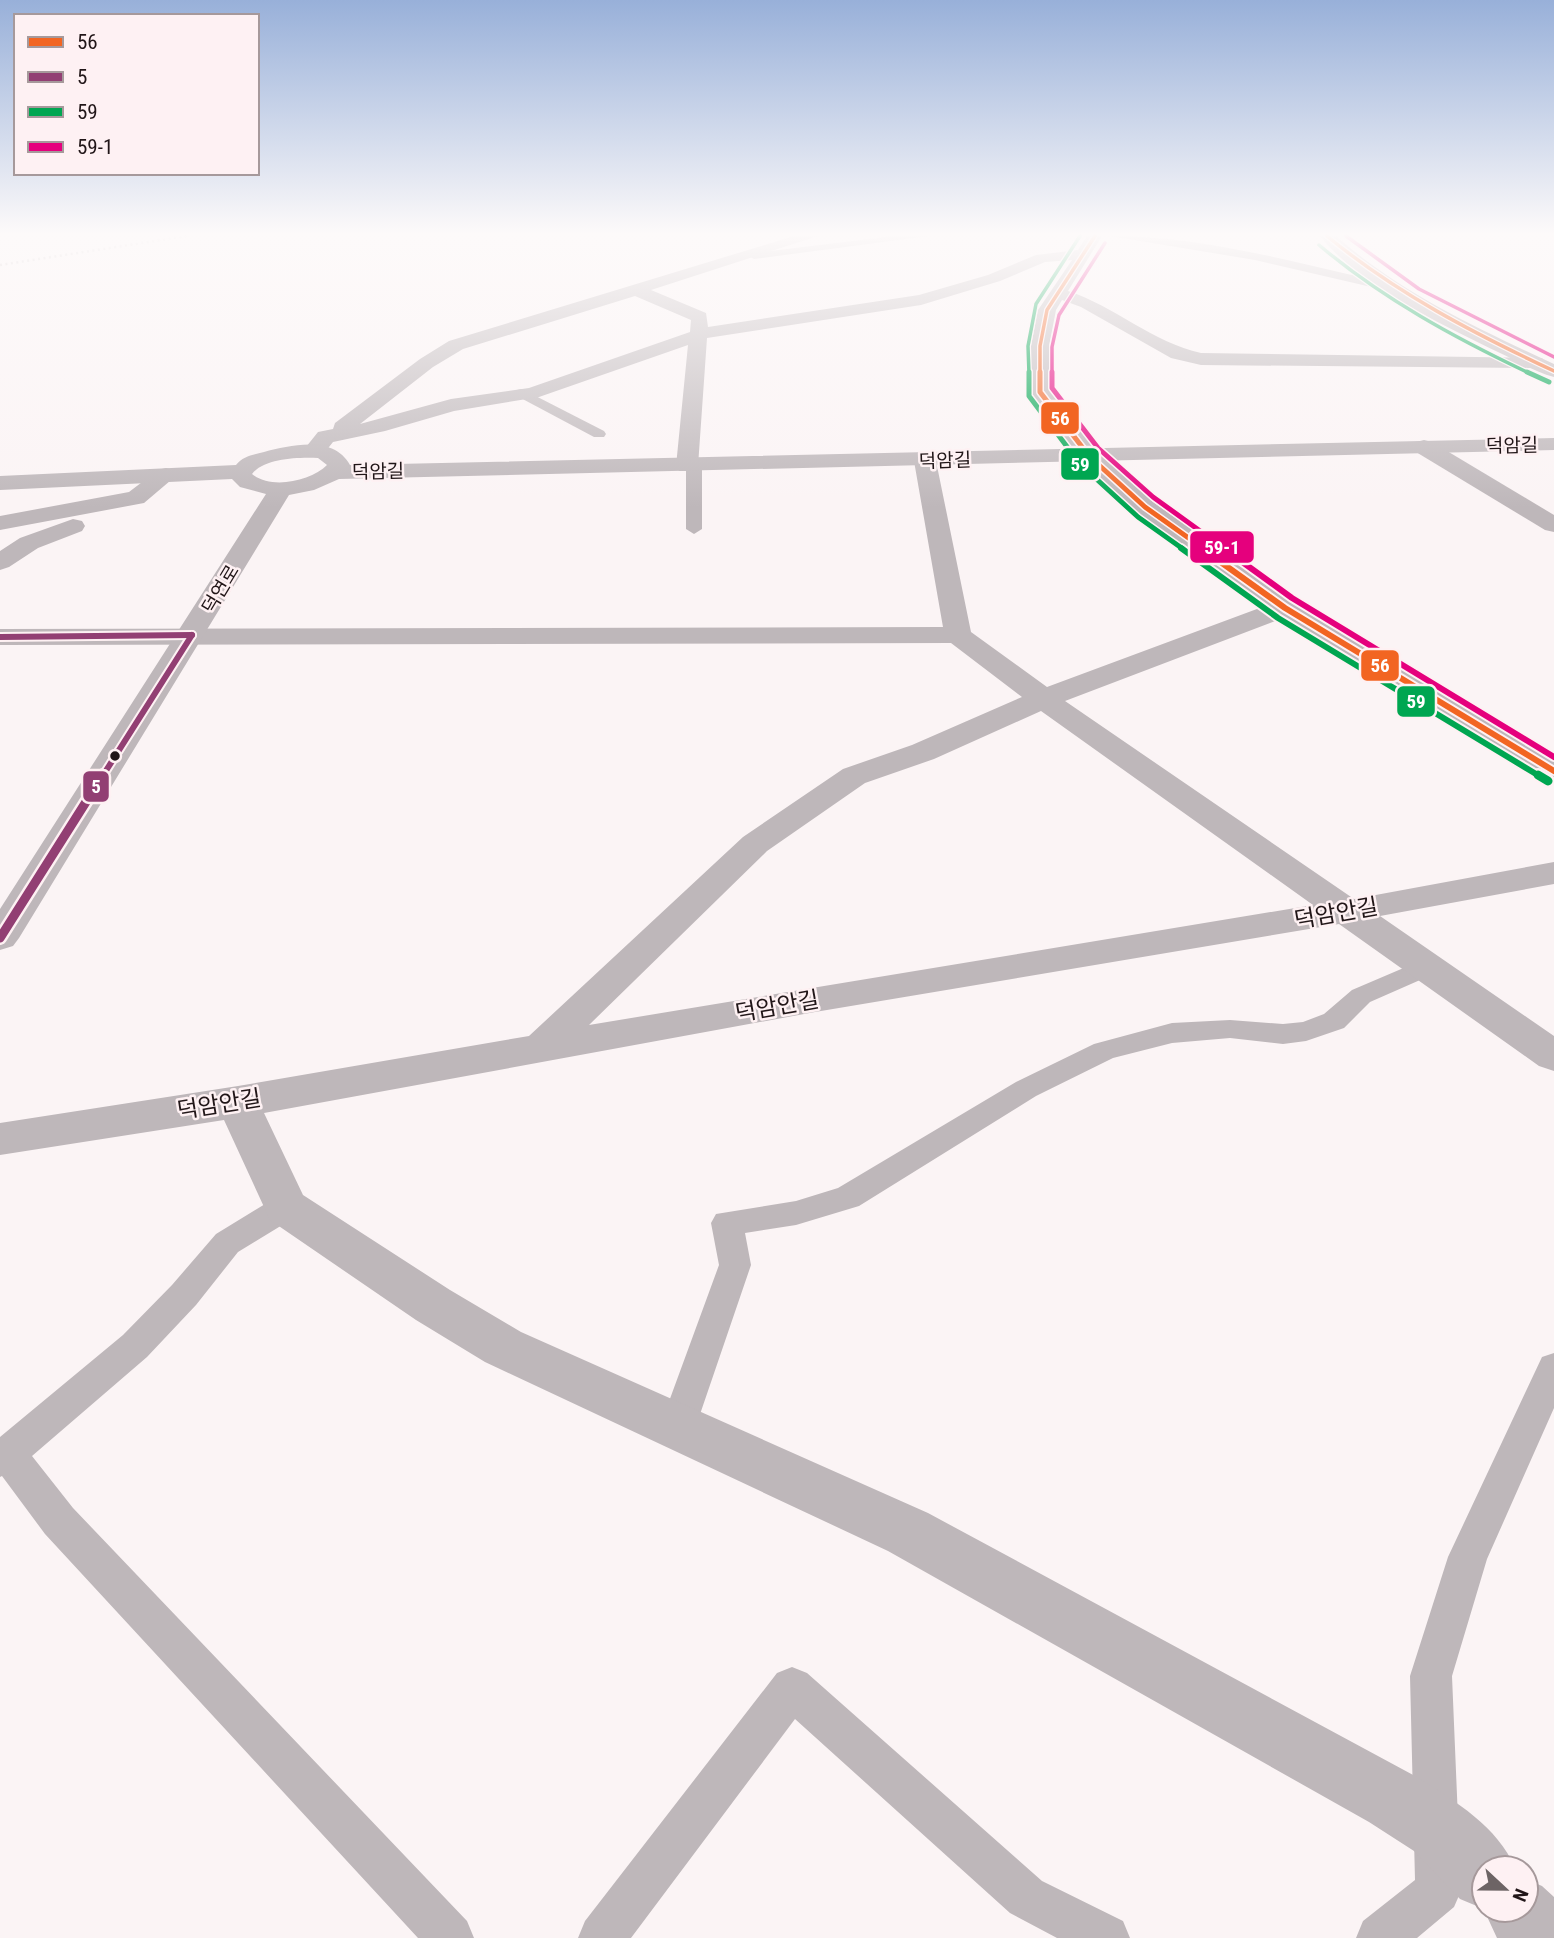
<svg xmlns="http://www.w3.org/2000/svg" width="1554" height="1938" viewBox="0 0 1554 1938" font-family="'Roboto Condensed','Noto Sans KR',sans-serif">
<style>
.lines{fill:none;stroke-linecap:round;stroke-linejoin:round}
.service{fill:#beb7ba;fill-rule:evenodd}
.minor{fill:#beb7ba;fill-rule:evenodd}
.tertiary{fill:#beb7ba;fill-rule:evenodd}
.secondary{fill:#beb6b9;fill-rule:evenodd}
.rail{stroke:#bfb8ba;stroke-width:2.5;stroke-dasharray:2 3.5;stroke-linecap:butt}
.bus-1-far2-casing{stroke:#fef1f3;stroke-width:6}
.bus-1-far1-casing{stroke:#fef1f3;stroke-width:8}
.bus-1-casing{stroke:#fef1f3;stroke-width:10}
.bus-2-far1-casing{stroke:#fef1f3;stroke-width:10}
.bus-2-casing{stroke:#fef1f3;stroke-width:14}
.bus-3-far3-casing{stroke:#fef1f3;stroke-width:6}
.bus-3-far2-casing{stroke:#fef1f3;stroke-width:8}
.bus-3-far1-casing{stroke:#fef1f3;stroke-width:10}
.bus-3-casing{stroke:#fef1f3;stroke-width:14}
.bus-4-far2-casing{stroke:#fef1f3;stroke-width:6}
.bus-4-far1-casing{stroke:#fef1f3;stroke-width:8}
.bus-4-casing{stroke:#fef1f3;stroke-width:10}
.bus-1-far2{stroke:#f26522;stroke-width:3.5}
.bus-1-far1{stroke:#f26522;stroke-width:5}
.bus-1{stroke:#f26522;stroke-width:6}
.bus-2-far1{stroke:#923f73;stroke-width:6}
.bus-2{stroke:#923f73;stroke-width:9}
.bus-3-far3{stroke:#00a651;stroke-width:3.5}
.bus-3-far2{stroke:#00a651;stroke-width:5}
.bus-3-far1{stroke:#00a651;stroke-width:6}
.bus-3{stroke:#00a651;stroke-width:9}
.bus-4-far2{stroke:#e5007d;stroke-width:3.5}
.bus-4-far1{stroke:#e5007d;stroke-width:5}
.bus-4{stroke:#e5007d;stroke-width:6}
.bus-dot{fill:#211618;stroke:#fef1f3;stroke-width:2.5}
.labels{text-anchor:middle;stroke-width:5;stroke-linejoin:round;paint-order:stroke}
.far-street-label{font-size:19px;fill:#211618;stroke:#fef1f3}
.street-label{font-size:23px;fill:#211618;stroke:#fef1f3}
.line-badge{stroke:#fef1f3;stroke-width:2.5}
.badge-label{font-size:19px;text-anchor:middle;font-weight:bold;fill:#fff}
</style>
<rect width="100%" height="100%" fill="#fbf4f5"/>
<g class="lines">
<!-- service -->
<g class="service">
<polygon points="894,236 929,236 754,259 749,256 754,253"/>
<path d="M1110,236C1189,236 1267,255 1343,273C1359,277 1385,279 1399,289L1393,292L1255,260Z"/>
<polygon points="522,389 604,431 606,434 604,437 594,437 517,396 517,390"/>
<polygon points="694,461 702,466 702,529 694,534 686,529 686,466"/>
<polygon points="1427,958 1436,961 1440,967 1436,973 1370,1002 1344,1028 1306,1041 1283,1044 1230,1038 1172,1043 1113,1058 1036,1096 859,1206 796,1225 745,1233 751,1265 696,1426 691,1438 678,1442 665,1438 660,1426 719,1265 711,1223 716,1214 796,1201 838,1188 1016,1082 1094,1044 1172,1023 1230,1020 1283,1024 1303,1022 1324,1014 1352,990"/>
<polygon points="286,1195 297,1198 302,1207 297,1216 238,1252 196,1305 147,1357 32,1456 73,1508 467,1921 474,1938 418,1938 45,1534 2,1476 0,1477 0,1437 123,1335 172,1285 216,1234 275,1198"/>
<polygon points="1554,1353 1554,1408 1487,1559 1452,1676 1461,1891 1454,1907 1417,1938 1356,1938 1363,1921 1415,1880 1410,1676 1448,1557 1542,1357"/>
<polygon points="792,1667 807,1673 1042,1881 1123,1921 1130,1938 1057,1938 1010,1913 795,1719 631,1938 578,1938 585,1921 777,1673"/>
</g>
<!-- minor -->
<g class="minor">
<path d="M794,236H818L651,290L706,313L708,327L919,295L988,275L1036,255L1078,250L1087,236H1102L1068,291C1114,306 1154,343 1201,353L1542,358L1545,362L1542,366L1535,368L1201,365L1171,358L1081,307L1062,300L1056,310L1049,346L1050,391L1097,451L1153,502L1295,602L1554,757V781L1543,778L1283,618L1065,701L1354,899L1554,862V884L1380,916L1554,1036V1071L1539,1066L1339,924L815,1012L264,1113L303,1195L450,1290L521,1332L928,1513L1415,1776C1452,1799 1498,1826 1515,1868H1484V1909L1460,1899L1414,1851L1369,1822L888,1551L485,1362L416,1320L270,1220L224,1120L0,1155V1123L238,1086L529,1036L743,837L843,769L912,745L1022,697L951,643L0,645V629L943,627L914,461L917,456H933L936,461L971,632L1047,687L1265,606L1137,512L1081,461L1030,392L1031,346L1038,310L1072,260L1045,262L1000,281L921,305L707,338L698,466L695,471H679L676,466L688,345L539,397L454,411L385,431L333,442L321,457H305L302,452L318,432L333,429L335,423L420,359L449,341ZM635,296L691,320L690,332L529,388L451,399L360,424L433,367L463,349ZM1041,711L1313,905L589,1025L767,851L865,783L934,759Z"/>
<polygon points="1424,440 1432,442 1554,515 1554,532 1545,530 1416,452 1413,447 1416,442"/>
<polygon points="166,468 174,470 177,475 144,503 0,530 0,516 129,492 158,470"/>
<polygon points="73,519 82,521 85,526 82,531 38,548 9,567 0,570 0,551 20,538"/>
<polygon points="1526,1879 1542,1886 1554,1897 1554,1938 1497,1938 1484,1910 1484,1909 1526,1910"/>
</g>
<!-- tertiary -->
<path class="tertiary" d="M1554,438V450L339,479L314,490L289,495L19,938L13,946L0,950V909L266,494L240,487L232,479L0,490V476L236,465C243,456 253,455 264,452C292,445 333,435 350,465ZM318,458L327,465C311,481 271,490 252,474C264,458 299,457 318,458Z"/>
<!-- secondary -->
<path class="secondary" d="M1320,236H1336C1400,293 1477,328 1554,364V377C1535,372 1517,361 1500,353C1441,324 1362,288 1320,236Z"/>
<!-- rail -->
<polyline class="rail" points="0,265 187,236"/>
<!-- bus-1-far2 casing -->
<g class="bus-1-far2-casing">
<g id="bus-1-far2">
<path d="M1327,236C1396,293 1473,333 1554,371"/>
<polyline points="1040,374 1040,346 1047,310 1095,236"/>
</g>
</g>
<!-- bus-1-far1 casing -->
<g class="bus-1-far1-casing">
<polyline id="bus-1-far1" points="1040,372 1040,392 1089,456 1145,507 1204,549"/>
</g>
<!-- bus-1 casing -->
<g class="bus-1-casing">
<polyline id="bus-1" points="1201,548 1285,608 1554,771"/>
</g>
<!-- bus-2-far1 casing -->
<g class="bus-2-far1-casing">
<g id="bus-2-far1">
<polyline points="0,637 192,635"/>
<polyline points="102,777 192,635"/>
</g>
</g>
<!-- bus-2 casing -->
<g class="bus-2-casing">
<polyline id="bus-2" points="0,938 103,775"/>
</g>
<!-- bus-3-far3 casing -->
<g class="bus-3-far3-casing">
<g id="bus-3-far3">
<path d="M1319,245C1383,299 1455,338 1531,374"/>
<polyline points="1029,374 1028,346 1036,304 1080,236"/>
</g>
</g>
<!-- bus-3-far2 casing -->
<g class="bus-3-far2-casing">
<g id="bus-3-far2">
<polyline points="1029,372 1029,396 1080,464 1138,517 1183,549"/>
<polyline points="1527,372 1549,382"/>
</g>
</g>
<!-- bus-3-far1 casing -->
<g class="bus-3-far1-casing">
<polyline id="bus-3-far1" points="1181,548 1278,618 1541,777"/>
</g>
<!-- bus-3 casing -->
<g class="bus-3-casing">
<polyline id="bus-3" points="1538,775 1548,781"/>
</g>
<!-- bus-4-far2 casing -->
<g class="bus-4-far2-casing">
<g id="bus-4-far2">
<polyline points="1346,236 1419,289 1554,357"/>
<polyline points="1052,374 1052,347 1059,315 1105,243"/>
</g>
</g>
<!-- bus-4-far1 casing -->
<g class="bus-4-far1-casing">
<polyline id="bus-4-far1" points="1052,372 1052,388 1098,448 1153,497 1225,549"/>
</g>
<!-- bus-4 casing -->
<g class="bus-4-casing">
<polyline id="bus-4" points="1223,548 1292,598 1554,757"/>
</g>
<!-- bus-1-far2 -->
<use href="#bus-1-far2" class="bus-1-far2"/>
<!-- bus-1-far1 -->
<use href="#bus-1-far1" class="bus-1-far1"/>
<!-- bus-1 -->
<use href="#bus-1" class="bus-1"/>
<!-- bus-2-far1 -->
<use href="#bus-2-far1" class="bus-2-far1"/>
<!-- bus-2 -->
<use href="#bus-2" class="bus-2"/>
<!-- bus-3-far3 -->
<use href="#bus-3-far3" class="bus-3-far3"/>
<!-- bus-3-far2 -->
<use href="#bus-3-far2" class="bus-3-far2"/>
<!-- bus-3-far1 -->
<use href="#bus-3-far1" class="bus-3-far1"/>
<!-- bus-3 -->
<use href="#bus-3" class="bus-3"/>
<!-- bus-4-far2 -->
<use href="#bus-4-far2" class="bus-4-far2"/>
<!-- bus-4-far1 -->
<use href="#bus-4-far1" class="bus-4-far1"/>
<!-- bus-4 -->
<use href="#bus-4" class="bus-4"/>
</g>
<!-- sky -->
<linearGradient id="sky" x2="0" y2="1"><stop stop-color="#98b0d9"/><stop offset="0.46" stop-color="#fdfafa"/><stop offset="1" stop-color="#fdfafa" stop-opacity="0"/></linearGradient>
<rect width="1554" height="508" fill="url(#sky)"/>
<!-- markers -->
<circle class="bus-dot" cx="115" cy="756" r="6"/>
<g class="labels">
<!-- far-street labels -->
<g class="far-street-label">
<text transform="translate(1512 445) rotate(-1)" y="7">덕암길</text>
<text transform="translate(945 460) rotate(-2)" y="7">덕암길</text>
<text transform="translate(378 471) rotate(-1)" y="7">덕암길</text>
<text transform="translate(220 589) rotate(-59)" y="7">덕연로</text>
</g>
<!-- street labels -->
<g class="street-label">
<text transform="translate(1336 913) rotate(-10)" y="8">덕암안길</text>
<text transform="translate(777 1006) rotate(-10)" y="8">덕암안길</text>
<text transform="translate(219 1104) rotate(-9)" y="8">덕암안길</text>
</g>
</g>
<g class="line-badge">
<rect x="1040" y="401" width="40" height="34" rx="7" fill="#f26522"/>
<rect x="1060" y="447" width="40" height="34" rx="7" fill="#00a651"/>
<rect x="1189" y="530" width="66" height="34" rx="7" fill="#e5007d"/>
<rect x="1360" y="649" width="40" height="33" rx="7" fill="#f26522"/>
<rect x="1396" y="685" width="40" height="33" rx="7" fill="#00a651"/>
<rect x="82" y="770" width="28" height="33" rx="7" fill="#923f73"/>
</g>
<g class="badge-label">
<text x="1060" y="425">56</text>
<text x="1080" y="471">59</text>
<text x="1222" y="554">59-1</text>
<text x="1380" y="672">56</text>
<text x="1416" y="708">59</text>
<text x="96" y="793">5</text>
</g>
<!-- legend -->
<rect x="14" y="14" width="245" height="161" fill="#fef1f3" stroke="#a6999b" stroke-width="2"/>
<rect x="28" y="37" width="35" height="10" fill="#f26522" stroke="#a6999b" stroke-width="2"/>
<text x="77" y="49" font-size="21" fill="#211618">56</text>
<rect x="28" y="72" width="35" height="10" fill="#923f73" stroke="#a6999b" stroke-width="2"/>
<text x="77" y="84" font-size="21" fill="#211618">5</text>
<rect x="28" y="107" width="35" height="10" fill="#00a651" stroke="#a6999b" stroke-width="2"/>
<text x="77" y="119" font-size="21" fill="#211618">59</text>
<rect x="28" y="142" width="35" height="10" fill="#e5007d" stroke="#a6999b" stroke-width="2"/>
<text x="77" y="154" font-size="21" fill="#211618">59-1</text>
<!-- north arrow -->
<g transform="translate(1505 1889) rotate(112)"><circle r="33" fill="#fef1f3" stroke="#a6999b" stroke-width="2"/>
<path d="M0-5L12 26L0 18L-12 26Z" fill="#6d6465"/>
<text y="-10" font-size="19" font-weight="bold" text-anchor="middle" fill="#211618">N</text>
</g>
</svg>
